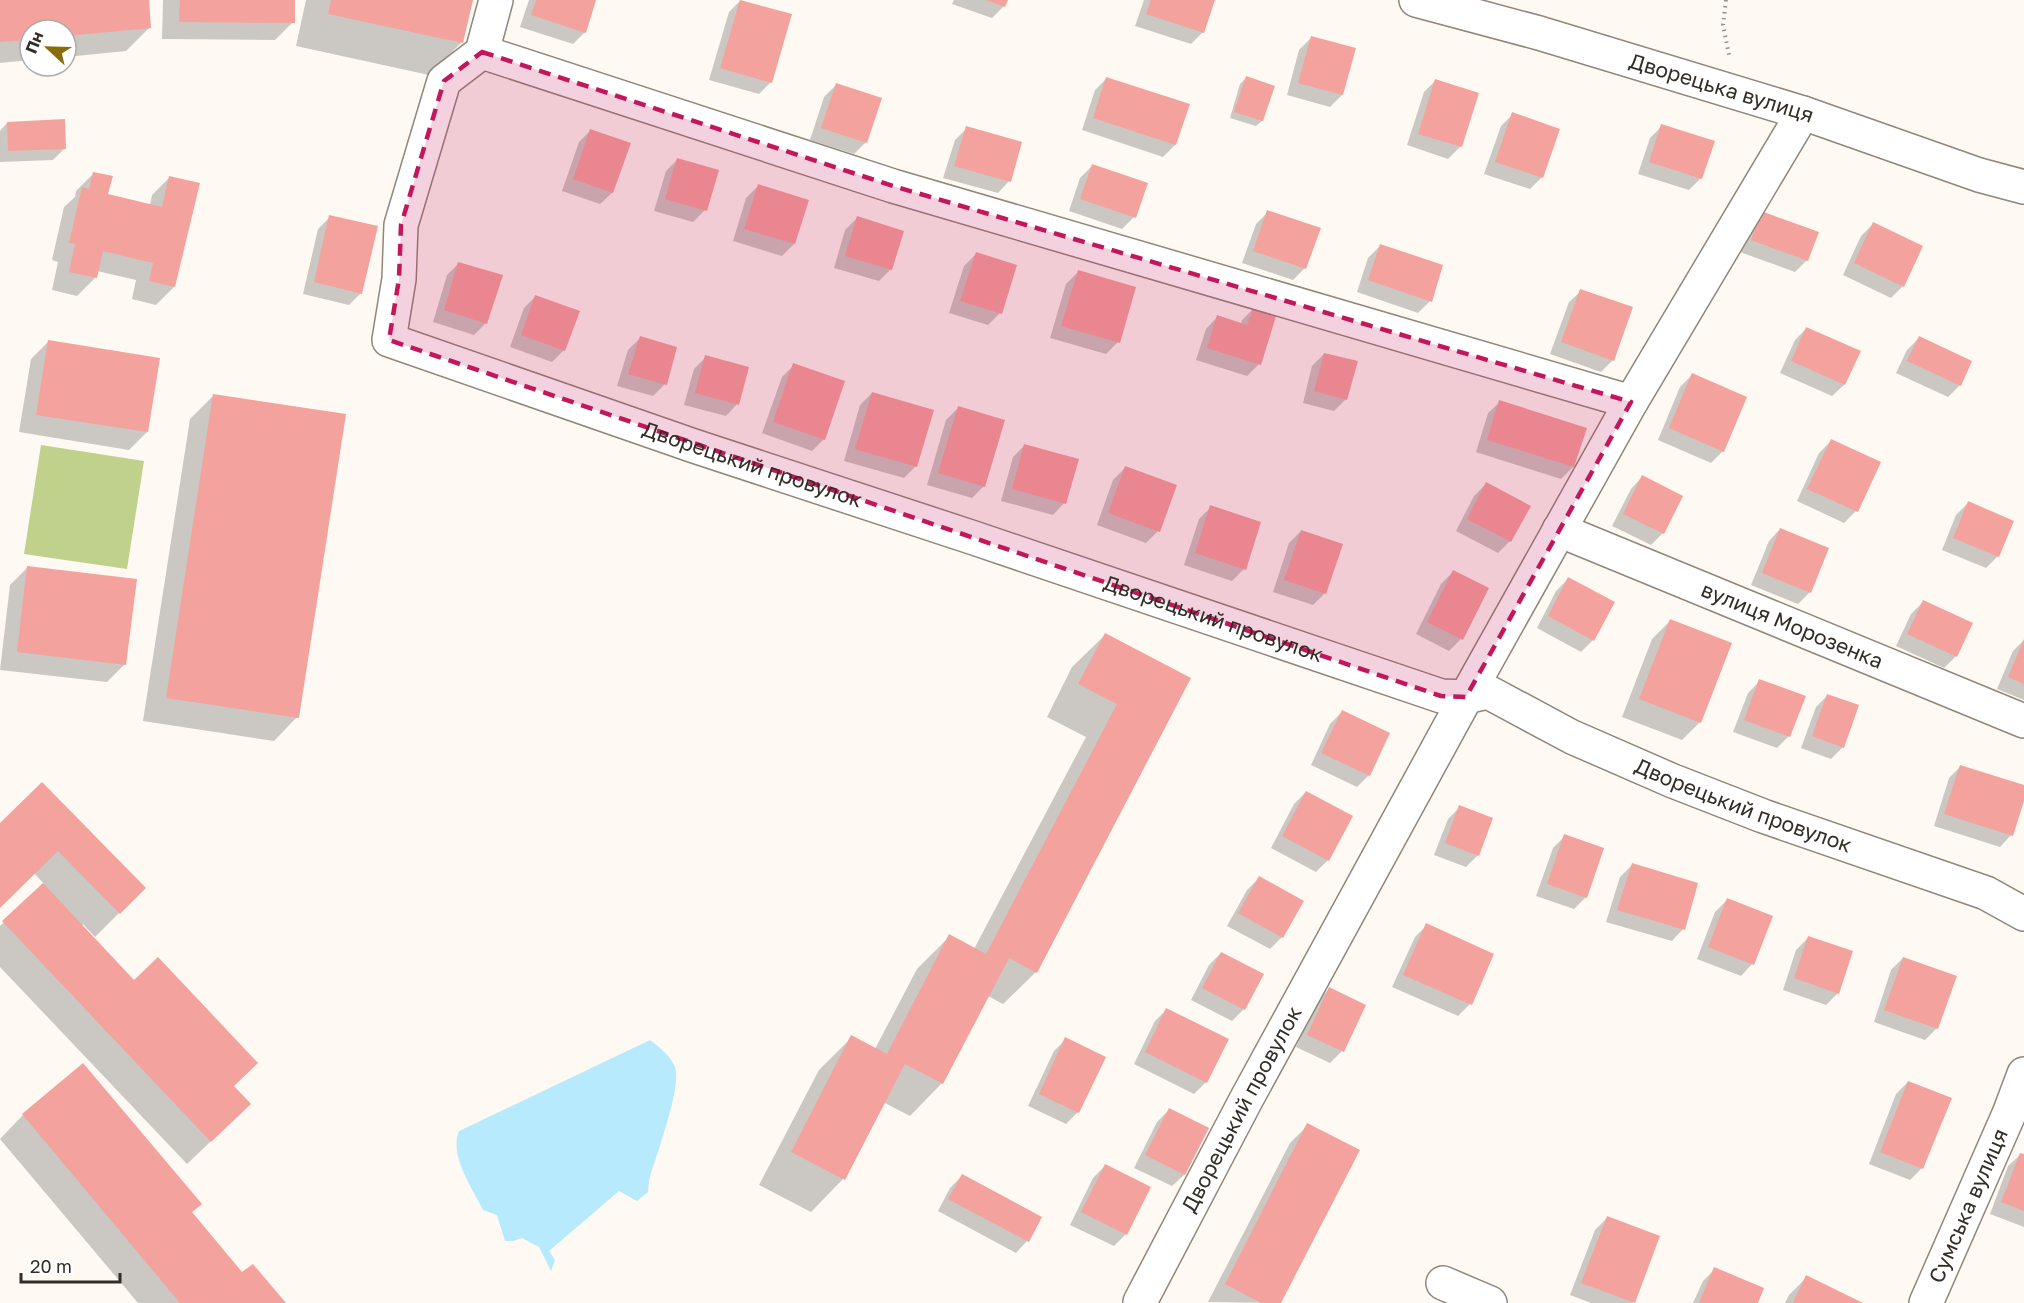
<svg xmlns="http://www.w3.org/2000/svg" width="2024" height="1303" viewBox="0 0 2024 1303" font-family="'Golos Text',sans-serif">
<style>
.green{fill:#c0d18c}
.water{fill:#b6eafc}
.shadow{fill:#0003}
.building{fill:#f4a29d}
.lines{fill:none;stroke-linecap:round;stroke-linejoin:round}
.street-casing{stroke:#908679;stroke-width:36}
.path{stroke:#96918b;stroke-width:4;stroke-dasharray:1.5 4.5;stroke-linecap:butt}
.street{stroke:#fff;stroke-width:33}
.marked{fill:#c2185b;fill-opacity:0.2;stroke:#c2185b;stroke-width:4.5;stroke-dasharray:12 8;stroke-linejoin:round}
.labels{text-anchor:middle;stroke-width:4.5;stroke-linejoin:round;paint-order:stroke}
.street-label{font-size:21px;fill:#312d27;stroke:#fff}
</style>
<rect width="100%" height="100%" fill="#fef9f3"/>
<!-- green -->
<polygon class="green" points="41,445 144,461 127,569 24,554"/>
<!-- water -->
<path class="water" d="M650,1040C659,1047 670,1055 675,1067C682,1087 656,1156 649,1180L648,1192L637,1201L619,1191L549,1251L555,1260L551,1271L539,1247L522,1238L513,1241H505L497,1215L483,1210C472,1187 449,1156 459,1131Z"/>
<!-- shadow -->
<g class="shadow">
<polygon points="0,0 147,0 150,27 126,51 66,57 66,30 30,30 30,60 0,63"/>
<polygon points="163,0 294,0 293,22 275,40 162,39"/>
<polygon points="306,0 471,0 462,42 429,75 296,46"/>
<polygon points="529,0 595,0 585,32 573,44 520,27"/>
<polygon points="741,0 771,82 759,94 709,80 729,12"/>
<polygon points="954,0 1006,0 1004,6 992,18 952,4"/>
<polygon points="1144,0 1213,0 1203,32 1191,44 1135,26"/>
<polygon points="1311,38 1354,49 1342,95 1330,107 1287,95 1299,50"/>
<polygon points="1107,78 1188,105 1175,145 1163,157 1082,130 1095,90"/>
<polygon points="1246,78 1262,121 1256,126 1230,118 1240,84"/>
<polygon points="1436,80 1477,94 1460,147 1448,159 1407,145 1424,92"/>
<polygon points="836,85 866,142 854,154 810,140 824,97"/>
<polygon points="1513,114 1542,177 1530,189 1484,174 1501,126"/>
<polygon points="7,123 65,148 53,160 0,162 0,131"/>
<polygon points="1662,126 1701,178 1689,190 1638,174 1650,138"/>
<polygon points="967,128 1009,181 998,193 943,178 955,140"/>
<polygon points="591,130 612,193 600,204 562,191 579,142"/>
<polygon points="678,159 705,210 693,222 654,211 666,171"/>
<polygon points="1092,166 1134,217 1122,229 1069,211 1080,178"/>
<polygon points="94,173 107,195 150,205 152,195 170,177 198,184 174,287 156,305 132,299 136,280 97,271 95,278 77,296 52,290 58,262 52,260 64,207 75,197 76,191"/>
<polygon points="758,186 794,244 782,256 733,241 746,198"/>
<polygon points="1268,212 1305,268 1293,280 1242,263 1256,224"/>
<polygon points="1761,213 1807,260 1795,272 1740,252 1749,225"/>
<polygon points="330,217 361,293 349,305 303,294 318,229"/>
<polygon points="857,218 891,269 879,281 834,268 845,230"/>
<polygon points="1873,224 1903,286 1891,298 1843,275 1861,236"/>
<polygon points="1380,246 1430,301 1418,313 1357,292 1368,258"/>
<polygon points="976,254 1000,313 988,325 949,313 964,266"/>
<polygon points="459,263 486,323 474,335 433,322 447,275"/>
<polygon points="1078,272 1118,342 1106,354 1050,338 1066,284"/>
<polygon points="1581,291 1613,360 1601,372 1550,354 1569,302"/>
<polygon points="536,296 564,350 552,362 510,347 524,308"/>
<polygon points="1254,308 1259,364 1247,376 1196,360 1206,329 1217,317 1241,324 1242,320"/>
<polygon points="1807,328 1844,385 1832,396 1780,373 1795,340"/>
<polygon points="640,338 665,384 653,396 617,386 628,350"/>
<polygon points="1919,338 1960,385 1948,397 1896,373 1907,350"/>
<polygon points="49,341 147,432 129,450 19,432 31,359"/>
<polygon points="1324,354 1346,399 1334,411 1303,403 1312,366"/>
<polygon points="706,357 737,404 726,416 684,405 694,369"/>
<polygon points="794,365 824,439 812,451 762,433 782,377"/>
<polygon points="1692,375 1723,451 1711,463 1658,440 1680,387"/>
<polygon points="872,393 916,466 904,478 844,461 860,405"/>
<polygon points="214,395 297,717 274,741 143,721 190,419"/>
<polygon points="1500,402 1585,429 1573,467 1561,479 1476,452 1488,413"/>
<polygon points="958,408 984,486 972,498 927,485 946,420"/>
<polygon points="1831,441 1879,463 1856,511 1844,523 1797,501 1819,453"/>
<polygon points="1025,445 1064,503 1053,515 1001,501 1013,457"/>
<polygon points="1125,468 1158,531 1146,543 1097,525 1113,480"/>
<polygon points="1642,477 1663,533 1651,545 1612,526 1631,489"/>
<polygon points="1486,484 1510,541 1498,553 1456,531 1474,496"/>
<polygon points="1968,503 1998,556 1986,568 1942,550 1956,515"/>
<polygon points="1211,507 1244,569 1232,581 1184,565 1199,519"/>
<polygon points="1780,529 1810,592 1798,604 1751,585 1769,541"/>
<polygon points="1301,531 1325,593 1313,605 1273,592 1289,543"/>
<polygon points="28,567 125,664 107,682 0,670 10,585"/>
<polygon points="1453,572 1461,639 1449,651 1416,634 1441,584"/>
<polygon points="1568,579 1593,640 1581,652 1537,628 1556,591"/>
<polygon points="1923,602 1956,656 1944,668 1896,646 1911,614"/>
<polygon points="1670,621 1700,722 1682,740 1622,717 1652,639"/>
<polygon points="1105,635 1189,679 1036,972 1003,1004 988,996 942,1083 910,1116 883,1102 843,1179 811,1212 759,1185 819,1070 852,1037 875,1049 917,969 950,936 974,949 1086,737 1047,717 1072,667"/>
<polygon points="2024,640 2024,700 1997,689 2013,651"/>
<polygon points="1760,681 1789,736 1777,748 1733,732 1748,693"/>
<polygon points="1828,695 1843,747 1831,759 1801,748 1816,707"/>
<polygon points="1342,712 1369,775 1357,787 1311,765 1330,724"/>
<polygon points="1961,766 2024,787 2024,796 2011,835 2000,847 1934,826 1949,778"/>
<polygon points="1306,792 1328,860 1316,872 1271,848 1294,804"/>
<polygon points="1460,807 1478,855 1466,867 1434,855 1448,819"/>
<polygon points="0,825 144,888 95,937 83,924 81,926 232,1086 226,1127 187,1164 0,967 0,926 44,884 34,873 0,907"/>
<polygon points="1565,836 1586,897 1574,909 1536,896 1553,848"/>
<polygon points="1632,865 1683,929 1672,941 1606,922 1620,877"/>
<polygon points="1259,878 1282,937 1270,949 1227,926 1247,890"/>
<polygon points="1727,900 1752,964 1741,976 1697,959 1715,912"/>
<polygon points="1427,925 1492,954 1470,1004 1458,1016 1392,987 1415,937"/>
<polygon points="1808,938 1838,993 1826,1005 1783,990 1796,950"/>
<polygon points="1221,953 1244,1009 1232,1021 1191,1000 1209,965"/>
<polygon points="1903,958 1937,1028 1925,1040 1874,1022 1891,970"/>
<polygon points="1329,989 1364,1005 1342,1051 1330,1063 1296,1047 1317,1001"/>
<polygon points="1167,1009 1206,1082 1194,1094 1134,1064 1155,1021"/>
<polygon points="1066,1039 1104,1058 1078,1112 1066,1124 1028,1106 1054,1051"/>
<polygon points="83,1065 190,1213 242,1274 284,1303 138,1303 0,1139 23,1115"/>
<polygon points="1908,1082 1922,1168 1910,1180 1869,1164 1896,1094"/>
<polygon points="1169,1110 1184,1175 1172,1186 1134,1168 1157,1122"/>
<polygon points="1308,1125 1280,1303 1208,1302 1290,1143"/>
<polygon points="2020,1155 2024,1156 2024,1227 1990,1214 2008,1166"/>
<polygon points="1105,1166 1126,1234 1114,1246 1070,1225 1093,1178"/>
<polygon points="962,1176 1040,1218 1027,1241 1016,1253 938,1211 950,1188"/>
<polygon points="1607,1218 1659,1237 1633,1303 1591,1303 1570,1295 1595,1230"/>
<polygon points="1715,1269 1756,1303 1693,1303 1703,1281"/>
<polygon points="1807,1277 1860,1303 1785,1303 1789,1295"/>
</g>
<!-- building -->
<g class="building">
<polygon points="0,0 149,0 151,28 66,36 66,30 30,30 30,40 0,42"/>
<polygon points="180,0 295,0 295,23 179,22"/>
<polygon points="331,0 473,0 463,43 328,14"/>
<polygon points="536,0 596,0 586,33 531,15"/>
<polygon points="740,0 792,14 772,83 720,68"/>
<polygon points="986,0 1008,0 1005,7"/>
<polygon points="1151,0 1215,0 1204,33 1146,14"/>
<polygon points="1311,36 1356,48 1343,95 1298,83"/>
<polygon points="1246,76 1275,86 1263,121 1234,112"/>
<polygon points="1106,77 1190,104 1176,145 1093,118"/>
<polygon points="1435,79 1479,93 1462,147 1418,134"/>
<polygon points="836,83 882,98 867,143 821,128"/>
<polygon points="1512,112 1560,129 1543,178 1495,162"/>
<polygon points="65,119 66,149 8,151 7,122"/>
<polygon points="1661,124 1715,141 1702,179 1649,162"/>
<polygon points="966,126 1022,142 1011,182 954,166"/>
<polygon points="590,129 631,143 613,193 573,179"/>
<polygon points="677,158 719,170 707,211 665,199"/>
<polygon points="1092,164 1148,183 1136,218 1080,199"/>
<polygon points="93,172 113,176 108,194 162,207 169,176 200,183 175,287 149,281 153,263 103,251 97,278 69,272 75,244 69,243 82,187 89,189"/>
<polygon points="758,184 809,200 795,244 744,229"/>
<polygon points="1267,210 1321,228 1306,269 1253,251"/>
<polygon points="1761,211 1819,232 1808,261 1751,240"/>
<polygon points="329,215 378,226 362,294 314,282"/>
<polygon points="857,216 904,231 892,270 845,256"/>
<polygon points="1873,222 1923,246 1904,287 1854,263"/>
<polygon points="1380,244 1443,265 1432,302 1368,280"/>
<polygon points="976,252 1017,265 1002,314 960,301"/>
<polygon points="458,262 503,275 487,324 444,310"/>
<polygon points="1078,270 1136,287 1120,343 1061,326"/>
<polygon points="1580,289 1633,307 1614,361 1561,342"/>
<polygon points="535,295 580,311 565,351 521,335"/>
<polygon points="1254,306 1277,313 1261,365 1207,348 1217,315 1247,325"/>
<polygon points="1806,327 1861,351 1845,385 1791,361"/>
<polygon points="640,336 677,347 667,385 628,374"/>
<polygon points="1919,336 1972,361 1961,386 1907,361"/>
<polygon points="48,340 160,358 148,432 36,415"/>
<polygon points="1324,353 1358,361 1347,400 1314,391"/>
<polygon points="705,355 749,367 739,405 695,393"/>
<polygon points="793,363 845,381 825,440 773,422"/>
<polygon points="1692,373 1747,397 1724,452 1669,428"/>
<polygon points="872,392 934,410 917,467 855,449"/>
<polygon points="213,394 346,414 299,718 166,698"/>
<polygon points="1499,400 1587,428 1574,467 1487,440"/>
<polygon points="958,406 1005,420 985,487 938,473"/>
<polygon points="1831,439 1881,462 1858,512 1807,489"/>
<polygon points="1024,444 1079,459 1066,504 1012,489"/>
<polygon points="1125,466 1177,485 1160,532 1108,513"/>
<polygon points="1642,475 1683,496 1664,534 1623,514"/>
<polygon points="1486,482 1531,506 1511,542 1467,519"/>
<polygon points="1968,501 2014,521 1999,557 1953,538"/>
<polygon points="1210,505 1261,522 1246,570 1195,553"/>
<polygon points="1780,528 1829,548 1811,593 1762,573"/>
<polygon points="1301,530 1343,544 1326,594 1284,580"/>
<polygon points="27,566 137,579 126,665 17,652"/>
<polygon points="1453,570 1489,588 1463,640 1427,622"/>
<polygon points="1568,577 1615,602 1594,641 1548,616"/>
<polygon points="1923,600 1973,623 1957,657 1907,634"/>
<polygon points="1670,619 1732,643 1701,723 1639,699"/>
<polygon points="1105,633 1191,678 1037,973 1009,958 943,1084 905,1064 845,1180 791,1152 851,1035 887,1054 949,934 986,954 1117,704 1078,684"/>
<polygon points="2024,639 2024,684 2008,677"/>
<polygon points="1759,679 1806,696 1790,737 1744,720"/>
<polygon points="1827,694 1859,705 1844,748 1812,736"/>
<polygon points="1342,710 1390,733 1370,776 1321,753"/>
<polygon points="1960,765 2024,785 2024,801 2013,836 1944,814"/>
<polygon points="42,782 146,888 120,914 58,851 0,908 0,823"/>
<polygon points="1306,791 1353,816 1329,861 1282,836"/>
<polygon points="1459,805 1493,818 1479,856 1445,843"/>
<polygon points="1564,834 1604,848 1587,898 1547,884"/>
<polygon points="1632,863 1698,883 1685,930 1617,910"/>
<polygon points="1259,876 1304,901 1283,938 1238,913"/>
<polygon points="43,883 134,980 158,957 258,1063 234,1086 251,1104 211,1142 2,921"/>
<polygon points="1727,898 1773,916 1754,965 1708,947"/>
<polygon points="1426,923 1494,954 1472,1005 1403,975"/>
<polygon points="1808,936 1853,951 1839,994 1794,978"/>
<polygon points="1221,952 1264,974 1245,1010 1202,988"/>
<polygon points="1903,957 1957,976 1938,1029 1884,1010"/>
<polygon points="1329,987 1366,1005 1344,1052 1307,1035"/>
<polygon points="1166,1008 1229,1039 1207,1083 1145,1052"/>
<polygon points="1065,1037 1106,1057 1079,1113 1039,1094"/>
<polygon points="83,1063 202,1204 192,1212 242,1272 253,1264 286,1303 180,1303 22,1114"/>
<polygon points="1908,1081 1952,1098 1923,1169 1880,1152"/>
<polygon points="1169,1108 1209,1128 1185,1175 1145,1155"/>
<polygon points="1307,1123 1360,1150 1281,1303 1261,1303 1225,1284"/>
<polygon points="2020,1153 2024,1154 2024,1211 2001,1202"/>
<polygon points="1105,1164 1151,1187 1127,1235 1081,1212"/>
<polygon points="962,1174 1042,1217 1029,1242 948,1199"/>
<polygon points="1607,1216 1660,1236 1635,1303 1581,1283"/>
<polygon points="1714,1267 1764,1288 1758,1303 1699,1303"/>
<polygon points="1806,1275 1863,1303 1793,1303"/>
</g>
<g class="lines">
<!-- street casing -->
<g class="street-casing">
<g id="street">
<path id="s1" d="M496,0L482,52L444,81L401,225L399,279L389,340L694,446L974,538L1441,696L1466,697L1488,692L1572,737L1673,781L1763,816L1986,893L2024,914"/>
<path id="s2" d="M1416,0L1539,33L1803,113L1979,175L2024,187"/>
<polyline points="482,52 893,186 1631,402"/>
<path id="s3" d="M1559,530L2024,721"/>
<polyline points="1443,1283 1490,1303"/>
<path id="s4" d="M1140,1302L1247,1098L1466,697L1631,402L1803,113"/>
<path id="s5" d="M1926,1303L2009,1114L2024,1074"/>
</g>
</g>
<!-- path -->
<polyline class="path" points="1726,0 1723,25 1729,55"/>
<!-- street -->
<use href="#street" class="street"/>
</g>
<!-- marked area -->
<path class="marked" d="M482,52L893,186L1631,402L1466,697L1441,696L389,340L399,279L401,225L444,81Z"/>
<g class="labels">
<!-- street labels -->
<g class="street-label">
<text dy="7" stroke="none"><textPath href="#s2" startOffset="318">Дворецька вулиця</textPath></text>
<text dy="7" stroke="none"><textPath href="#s1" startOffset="752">Дворецький провулок</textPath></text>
<text dy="7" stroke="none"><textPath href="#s1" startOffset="1238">Дворецький провулок</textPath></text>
<text dy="7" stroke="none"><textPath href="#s3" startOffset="252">вулиця Морозенка</textPath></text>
<text dy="7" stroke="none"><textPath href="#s1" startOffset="1806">Дворецький провулок</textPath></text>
<text dy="7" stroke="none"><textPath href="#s4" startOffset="218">Дворецький провулок</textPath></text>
<text dy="7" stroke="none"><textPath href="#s5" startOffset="106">Сумська вулиця</textPath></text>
</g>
</g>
<!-- north arrow -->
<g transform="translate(48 48) rotate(292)"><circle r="28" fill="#ffffff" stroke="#adaba9" stroke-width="1.5"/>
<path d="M0-4.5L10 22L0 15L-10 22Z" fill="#896c0c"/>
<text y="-9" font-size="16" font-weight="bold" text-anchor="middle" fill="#312d27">Пн</text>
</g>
<!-- scale -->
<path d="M21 1273v9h99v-9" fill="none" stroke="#312d27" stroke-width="3"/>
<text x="30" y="1273" font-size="18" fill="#312d27" stroke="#ffffff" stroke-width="4.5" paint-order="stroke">20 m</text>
</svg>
